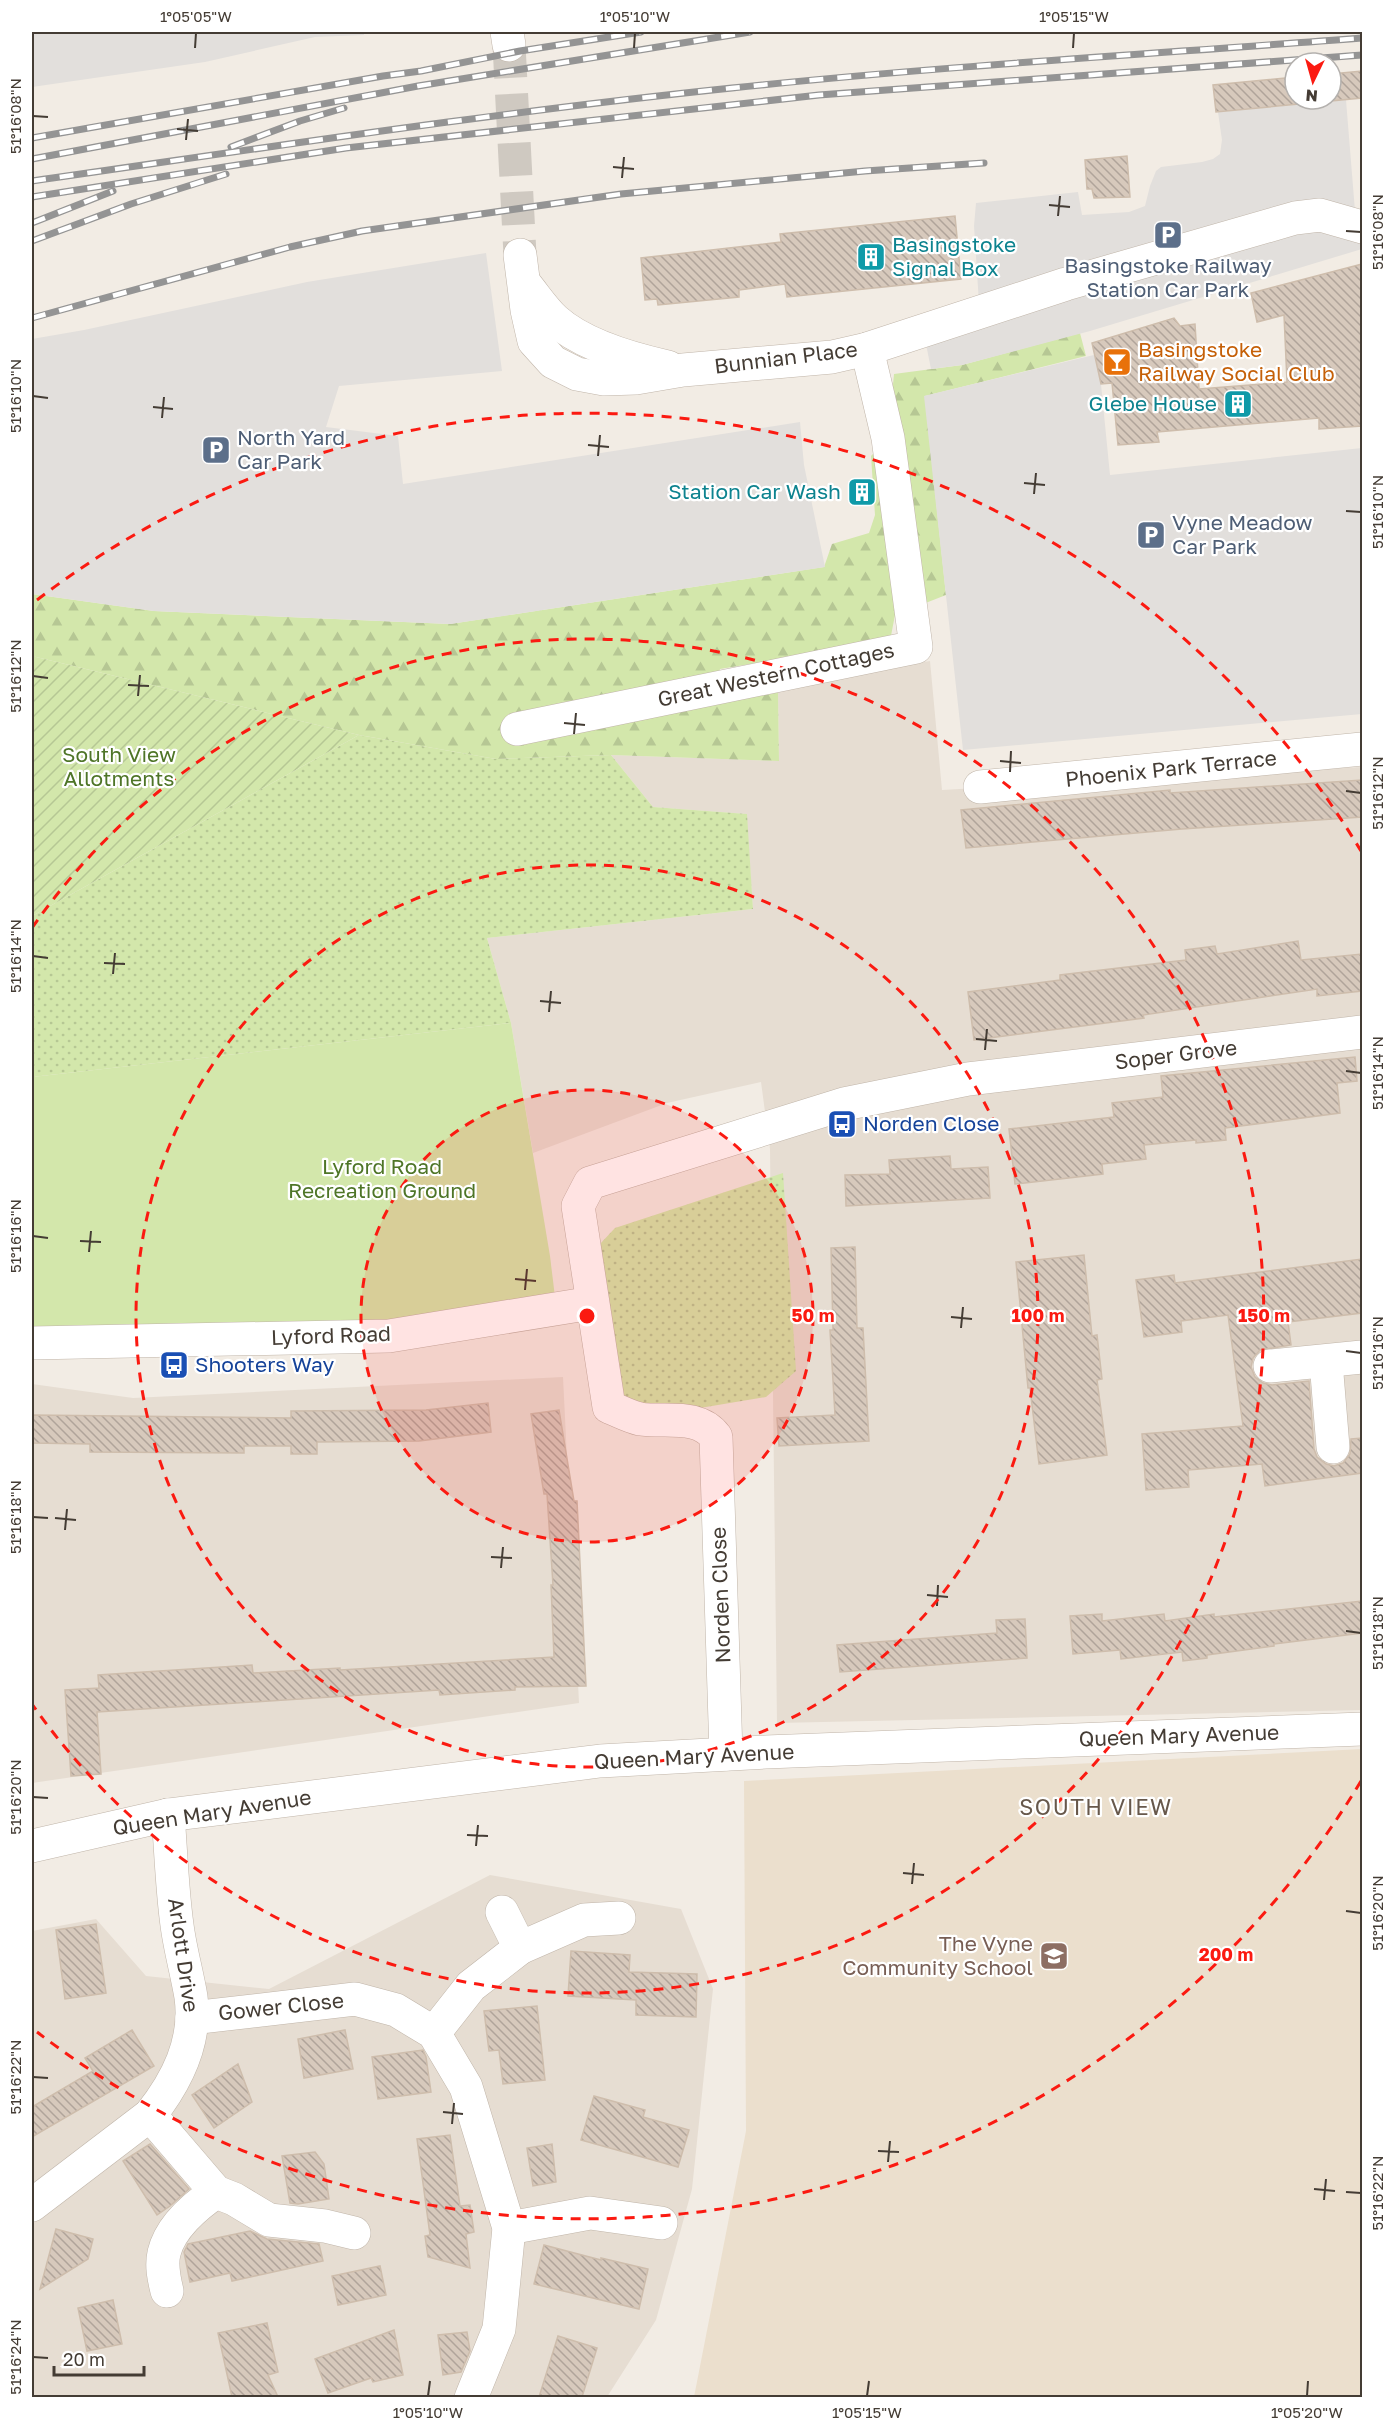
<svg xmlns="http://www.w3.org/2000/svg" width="1394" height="2429" viewBox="0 0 1394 2429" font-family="'Golos Text',sans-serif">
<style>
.residential{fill:#e6ddd2}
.education{fill:#ebdfcd}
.grass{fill:url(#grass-dots)}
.forest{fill:url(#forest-firs)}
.park{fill:#d3e7ab}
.garden{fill:url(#garden-furrows)}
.parking{fill:#e2dfdc}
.building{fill:url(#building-back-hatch);stroke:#cebdac;stroke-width:1.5}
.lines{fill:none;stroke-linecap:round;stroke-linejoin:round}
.minor-tunnel{stroke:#cfc9c1;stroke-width:33;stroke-dasharray:33 16;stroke-linecap:butt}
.minor-casing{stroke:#c0b5a9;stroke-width:34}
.minor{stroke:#fff;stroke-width:33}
.rail-casing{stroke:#949494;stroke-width:7}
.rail{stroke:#fff;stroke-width:4.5;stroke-dasharray:14;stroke-linecap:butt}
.ticks{fill:none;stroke:#443c34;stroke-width:2}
.ring{fill:none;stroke:#fb1a11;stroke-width:3;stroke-dasharray:10 8}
.labels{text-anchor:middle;stroke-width:4.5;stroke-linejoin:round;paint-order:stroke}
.culture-label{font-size:21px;fill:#0d838f;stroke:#fff;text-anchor:end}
.service-label{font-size:21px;fill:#4e5e75;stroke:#fff;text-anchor:start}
.food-label{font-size:21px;fill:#c56008;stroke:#fff;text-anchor:start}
.street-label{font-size:21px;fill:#443c34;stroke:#fff}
.park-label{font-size:21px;fill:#4e7527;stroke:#fff}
.transit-label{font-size:21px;fill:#164399;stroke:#fff;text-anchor:start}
.education-label{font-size:21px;fill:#785e54;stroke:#fff;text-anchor:end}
.neighbourhood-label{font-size:22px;letter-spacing:1.5px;fill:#67584b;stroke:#fff}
.centre{fill:#fb1a11;stroke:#fff;stroke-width:3}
.ring-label{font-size:18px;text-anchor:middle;font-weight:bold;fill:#fb1a11;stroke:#fff;stroke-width:4.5;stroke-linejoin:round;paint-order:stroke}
.neatline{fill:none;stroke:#443c34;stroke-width:2}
.ticks-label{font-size:15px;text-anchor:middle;fill:#443c34}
</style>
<defs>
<pattern id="grass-dots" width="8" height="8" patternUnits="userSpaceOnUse" patternTransform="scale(1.5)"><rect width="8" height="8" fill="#d3e7ab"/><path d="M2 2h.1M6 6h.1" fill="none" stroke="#b6c794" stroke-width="1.8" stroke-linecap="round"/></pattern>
<pattern id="forest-firs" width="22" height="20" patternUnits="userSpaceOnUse" patternTransform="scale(1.5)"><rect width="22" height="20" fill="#d3e7ab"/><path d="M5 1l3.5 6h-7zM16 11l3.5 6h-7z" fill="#b6c794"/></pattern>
<pattern id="garden-furrows" width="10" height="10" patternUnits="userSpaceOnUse" patternTransform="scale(1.5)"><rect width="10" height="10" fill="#d3e7ab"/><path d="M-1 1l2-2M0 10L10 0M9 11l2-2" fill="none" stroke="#b6c794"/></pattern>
<pattern id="building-back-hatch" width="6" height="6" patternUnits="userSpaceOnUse" patternTransform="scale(1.5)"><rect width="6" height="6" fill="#d7c9bc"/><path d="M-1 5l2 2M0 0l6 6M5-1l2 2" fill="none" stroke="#b0a49a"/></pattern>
</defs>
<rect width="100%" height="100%" fill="#f2ece4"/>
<!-- residential -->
<g class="residential">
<polygon points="930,661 942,790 1362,767 1362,1710 777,1723 770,1149 761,1082 667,1103 533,1153 511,1023 487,938 753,909 746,814 653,807 611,755 779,761 778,689"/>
<polygon points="563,1377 579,1703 32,1783 32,1384 133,1398"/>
<polygon points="490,1875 681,1909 713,1989 692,2189 656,2320 607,2397 32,2398 32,1931 96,1919 146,1976 269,1989"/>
</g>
<!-- education -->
<polygon class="education" points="1362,1749 1362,2397 694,2397 746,2131 744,1781"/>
<!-- grass -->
<g class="grass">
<polygon points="359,735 496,759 611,755 653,807 747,814 753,909 487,938 511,1023 32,1077 32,916"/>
<polygon points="783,1173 796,1371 766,1397 700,1408 636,1407 619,1400 600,1244 615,1228"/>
</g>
<!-- forest -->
<polygon class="forest" points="1080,333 1086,356 925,396 946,595 895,615 890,641 720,669 714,702 778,689 779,761 611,755 496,759 359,735 32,656 32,594 154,611 450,624 824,567 832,544 869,533 875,515 871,456 888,438 894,374 962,365"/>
<!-- park -->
<polygon class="park" points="511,1023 550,1256 555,1297 474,1315 233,1330 32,1334 32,1077"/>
<!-- garden -->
<polygon class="garden" points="32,656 359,735 32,916"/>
<!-- parking -->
<g class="parking">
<polygon points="32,32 364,32 364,35 315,37 205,62 32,87"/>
<polygon points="1346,100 1355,211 1362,249 1090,331 962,365 931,369 921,319 979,303 974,226 976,203 1078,192 1082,215 1129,212 1145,206 1150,186 1156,171 1161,167 1202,162 1213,159 1220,154 1222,140 1218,112"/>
<polygon points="486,253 502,371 339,386 326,427 398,436 403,484 800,422 804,465 825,567 450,624 154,611 32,594 32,339 84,330 307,282"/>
<polygon points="1098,354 1110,475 1362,448 1362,714 963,750 924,396"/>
</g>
<!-- building -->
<g class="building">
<polygon points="1362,71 1362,98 1216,112 1213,85 1295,77 1295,99 1331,99 1331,74"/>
<polygon points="1127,156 1130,197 1094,198 1092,189 1087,189 1085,160"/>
<polygon points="955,216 961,279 787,297 785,284 739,290 739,297 658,305 657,299 645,300 641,258 781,242 780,234"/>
<polygon points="1362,264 1362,426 1319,429 1319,418 1157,432 1159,442 1118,445 1112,383 1101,384 1092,343 1174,318 1180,326 1195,324 1199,389 1287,382 1284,315 1257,322 1251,293"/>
<polygon points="1362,780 1362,817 1182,829 966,848 961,810 1170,790 1170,793"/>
<polygon points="1298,941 1301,960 1362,954 1362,991 1317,996 1317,989 1143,1015 1144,1018 974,1040 968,992 1060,980 1060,975 1186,960 1185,950 1215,946 1217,954"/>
<polygon points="1355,1057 1357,1081 1337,1083 1340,1113 1225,1128 1226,1140 1196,1143 1196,1140 1144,1145 1146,1159 1102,1164 1103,1174 1015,1184 1009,1129 1114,1117 1112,1103 1163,1097 1161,1076"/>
<polygon points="950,1156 951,1169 988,1167 990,1198 846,1206 845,1175 890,1174 889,1160"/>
<polygon points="855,1247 857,1328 863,1328 869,1441 779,1446 777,1418 835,1415 830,1330 833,1330 831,1248"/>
<polygon points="1084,1255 1092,1336 1097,1335 1102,1379 1097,1380 1107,1455 1039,1464 1030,1388 1028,1388 1016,1262"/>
<polygon points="1362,1259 1362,1313 1288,1322 1291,1345 1260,1350 1253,1358 1251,1367 1255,1377 1263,1383 1272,1385 1309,1381 1314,1449 1317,1457 1326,1464 1334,1466 1343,1463 1350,1454 1351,1439 1362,1438 1362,1473 1265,1486 1262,1464 1188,1470 1189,1487 1146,1490 1142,1434 1243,1426 1228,1315 1181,1321 1182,1332 1144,1337 1136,1280 1174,1275 1175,1283"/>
<polygon points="488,1403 491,1432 419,1441 317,1442 317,1454 291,1454 291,1446 244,1446 244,1453 90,1452 90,1444 32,1443 32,1415 291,1418 291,1411 426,1410"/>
<polygon points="559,1410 574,1501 577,1501 586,1686 515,1687 515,1690 440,1695 439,1690 97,1712 101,1774 71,1776 65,1690 99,1688 98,1675 252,1665 253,1673 340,1668 340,1670 554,1657 551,1585 553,1585 547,1494 544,1494 531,1414"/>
<polygon points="1362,1601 1362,1633 1274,1644 1274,1646 1207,1655 1207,1658 1183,1661 1182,1652 1121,1659 1120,1650 1073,1654 1070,1616 1102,1614 1102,1621 1164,1614 1165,1621 1214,1614 1214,1617"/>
<polygon points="1025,1619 1027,1658 840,1672 837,1645 997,1633 996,1620"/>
<polygon points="96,1924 106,1993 65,1999 56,1930"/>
<polygon points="571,1951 630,1955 629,1972 697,1974 696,2017 636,2015 636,2000 568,1996"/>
<polygon points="537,2006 545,2080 503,2084 499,2050 489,2051 484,2011"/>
<polygon points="132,2030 154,2066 32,2137 32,2107 93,2071 85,2058"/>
<polygon points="345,2030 353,2069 304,2078 298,2039"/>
<polygon points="423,2050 426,2057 431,2092 378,2099 372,2057"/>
<polygon points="238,2064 252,2102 214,2128 192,2095"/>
<polygon points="594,2096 645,2110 643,2117 689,2130 678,2167 581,2140"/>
<polygon points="450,2135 460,2206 470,2205 474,2232 466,2234 470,2268 428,2257 425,2236 430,2235 417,2139"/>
<polygon points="150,2144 189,2189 170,2206 157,2215 123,2161"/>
<polygon points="552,2144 556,2182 533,2186 527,2148"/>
<polygon points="315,2152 324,2164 329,2199 298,2204 290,2203 282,2156"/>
<polygon points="56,2229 93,2239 88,2259 40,2289"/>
<polygon points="250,2231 267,2239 319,2244 323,2261 232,2281 230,2273 190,2282 184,2252 188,2244"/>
<polygon points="544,2245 601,2260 601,2258 648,2269 639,2309 534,2284"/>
<polygon points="380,2266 386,2295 338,2305 332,2276"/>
<polygon points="113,2300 122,2344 87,2351 78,2308"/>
<polygon points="267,2323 278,2372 268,2375 278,2397 232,2397 218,2333"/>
<polygon points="394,2330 403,2375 373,2382 371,2378 328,2393 315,2359"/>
<polygon points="467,2332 470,2351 461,2372 443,2375 438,2335"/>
<polygon points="558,2336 597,2348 582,2397 539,2397"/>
</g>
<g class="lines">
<!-- minor-tunnel -->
<polyline class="minor-tunnel" points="509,45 520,255"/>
<!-- minor casing -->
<g class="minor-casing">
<g id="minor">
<polyline points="507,32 509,45"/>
<polyline points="520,255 527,310 534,341 553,362 577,374 604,379 636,378 683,370 832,357 867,349 1066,284 1295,218 1320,215 1362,227"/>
<path d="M525,284C535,296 544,310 555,320C583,345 632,359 668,367"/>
<polyline points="517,729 916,647 888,438 867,349"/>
<polyline points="980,787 1362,749"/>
<polyline points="32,1343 389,1336 592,1303"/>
<polyline points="1326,1362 1333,1447"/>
<polyline points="1270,1366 1362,1357"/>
<path d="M726,1754L716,1437C698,1413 666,1423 640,1419C630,1417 619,1411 609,1407L578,1206L590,1183L844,1104L968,1079L1362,1032"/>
<polyline points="32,1846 168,1815 600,1761 766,1752 1362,1729"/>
<polyline points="502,1912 520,1948"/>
<polyline points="192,2018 355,1999 396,2010 434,2033 466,2087 509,2228 499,2329 471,2398"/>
<polyline points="434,2033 471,1986 520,1948 584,1920 619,1918"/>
<polyline points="150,2115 216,2192"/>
<path d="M32,2205L150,2115C177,2081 197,2042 191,1997C187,1973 180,1949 177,1925C172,1889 171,1852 168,1815"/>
<polyline points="509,2228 590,2213 661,2223"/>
<path d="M167,2291C164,2279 161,2266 164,2253C170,2228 195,2206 216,2192L234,2199L269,2220L325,2226L354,2233"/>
</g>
</g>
<!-- minor -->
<use href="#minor" class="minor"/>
<!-- rail casing -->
<g class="rail-casing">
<g id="rail">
<polyline points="32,138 383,76 421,71 520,51 641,32"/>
<polyline points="231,147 300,121 344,108"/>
<polyline points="32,159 418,86 750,32"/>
<path d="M32,181C264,148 498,112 732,88C942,66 1152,54 1362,38"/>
<polyline points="32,197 346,148 819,95 1362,55"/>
<polyline points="32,223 113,191"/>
<polyline points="32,241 131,204 226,174"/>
<polyline points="32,318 290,247 362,231 621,194 865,171 984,163"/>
</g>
</g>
<!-- rail -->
<use href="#rail" class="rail"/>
</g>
<!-- ticks -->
<path class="ticks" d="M195,48L196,33M634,48L635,33M1073,48L1074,33M33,116L48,117M177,129L198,131M186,140L188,119M613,167L634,169M622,178L624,157M1049,205L1070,207M1058,216L1060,196M1346,231L1361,232M33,396L48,398M153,407L173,409M162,418L164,397M588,445L609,447M598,456L600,435M1024,483L1045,485M1034,494L1036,473M1346,511L1361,512M33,676L48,678M128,685L149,686M138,696L140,675M564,723L585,725M574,734L576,713M1000,761L1021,763M1010,772L1011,751M1346,791L1361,793M33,956L48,958M104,963L125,964M113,974L115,953M540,1001L561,1003M549,1012L551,991M976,1039L997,1041M985,1050L987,1029M1346,1071L1361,1073M33,1236L48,1238M80,1241L101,1242M89,1252L91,1231M515,1279L536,1281M525,1290L527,1269M951,1317L972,1319M961,1328L963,1307M1346,1351L1361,1353M33,1517L48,1518M55,1518L76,1520M65,1530L67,1509M491,1557L512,1558M501,1568L503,1547M927,1595L948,1597M937,1606L938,1585M1346,1631L1361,1633M33,1797L48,1798M467,1835L488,1836M476,1846L478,1825M903,1873L924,1875M912,1884L914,1863M1346,1911L1361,1913M33,2077L48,2078M443,2112L463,2114M452,2124L454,2103M878,2151L899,2152M888,2162L890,2141M1314,2189L1335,2191M1346,2192L1361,2193M1324,2200L1326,2179M33,2357L48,2358M428,2396L430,2381M867,2396L869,2381M1307,2396L1308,2381"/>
<!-- distance rings -->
<circle cx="587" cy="1316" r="226" fill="#fb1a11" fill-opacity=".12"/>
<g class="ring">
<circle cx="587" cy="1316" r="226"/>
<circle cx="587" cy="1316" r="451"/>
<path d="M32 928A677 677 0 1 1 32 1704"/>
<path d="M1361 1781A903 903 0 0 1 37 2032M37 600A903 903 0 0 1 1361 851"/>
</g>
<!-- icons -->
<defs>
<g id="parking-square" transform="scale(1.5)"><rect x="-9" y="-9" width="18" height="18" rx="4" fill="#5c6f8a" stroke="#fff"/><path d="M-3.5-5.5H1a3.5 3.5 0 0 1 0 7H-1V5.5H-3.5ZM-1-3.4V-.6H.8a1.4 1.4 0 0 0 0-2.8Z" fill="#fff"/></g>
<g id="building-square" transform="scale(1.5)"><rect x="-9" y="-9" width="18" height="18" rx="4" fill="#0f9aa8" stroke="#fff"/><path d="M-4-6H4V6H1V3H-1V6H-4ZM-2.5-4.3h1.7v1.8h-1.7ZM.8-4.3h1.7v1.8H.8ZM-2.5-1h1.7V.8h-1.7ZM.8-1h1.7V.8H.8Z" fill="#fff"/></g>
<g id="bar-square" transform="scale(1.5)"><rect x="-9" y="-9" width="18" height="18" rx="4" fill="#e8710a" stroke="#fff"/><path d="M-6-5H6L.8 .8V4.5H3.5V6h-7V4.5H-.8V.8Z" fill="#fff"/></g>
<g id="bus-square" transform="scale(1.5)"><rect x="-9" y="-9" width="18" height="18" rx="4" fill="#1a4fb4" stroke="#fff"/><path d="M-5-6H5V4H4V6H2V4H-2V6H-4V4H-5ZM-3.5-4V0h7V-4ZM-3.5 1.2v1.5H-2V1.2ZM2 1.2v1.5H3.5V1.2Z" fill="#fff"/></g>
<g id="school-square" transform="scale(1.5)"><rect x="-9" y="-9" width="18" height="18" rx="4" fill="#8d6e63" stroke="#fff"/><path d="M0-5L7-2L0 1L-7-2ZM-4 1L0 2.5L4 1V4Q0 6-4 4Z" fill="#fff"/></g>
</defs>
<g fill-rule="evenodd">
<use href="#parking-square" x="1168" y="235"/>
<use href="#building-square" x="871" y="257"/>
<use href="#bar-square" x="1117" y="362"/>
<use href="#building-square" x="1238" y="404"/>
<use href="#parking-square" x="216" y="450"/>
<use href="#building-square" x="862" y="492"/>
<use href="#parking-square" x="1151" y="535"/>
<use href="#bus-square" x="842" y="1124"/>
<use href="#bus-square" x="174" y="1365"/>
<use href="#school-square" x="1054" y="1956"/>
</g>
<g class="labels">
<!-- culture labels -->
<g class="culture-label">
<text x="892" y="252" text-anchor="start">Basingstoke<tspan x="892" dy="24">Signal Box</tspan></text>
<text x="1217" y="411">Glebe House</text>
<text x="841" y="499">Station Car Wash</text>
</g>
<!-- service labels -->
<g class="service-label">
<text x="1168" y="273" text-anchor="middle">Basingstoke Railway<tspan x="1168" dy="24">Station Car Park</tspan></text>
<text x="237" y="445">North Yard<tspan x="237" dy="24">Car Park</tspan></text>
<text x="1172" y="530">Vyne Meadow<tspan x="1172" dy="24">Car Park</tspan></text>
</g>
<!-- food labels -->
<g class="food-label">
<text x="1138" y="357">Basingstoke<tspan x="1138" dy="24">Railway Social Club</tspan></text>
</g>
<!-- street labels -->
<g class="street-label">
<text transform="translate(786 358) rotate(-7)" y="7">Bunnian Place</text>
<text transform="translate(776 675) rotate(-12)" y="7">Great Western Cottages</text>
<text transform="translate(1171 769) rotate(-6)" y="7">Phoenix Park Terrace</text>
<text transform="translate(1176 1055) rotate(-7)" y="7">Soper Grove</text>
<text transform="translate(331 1336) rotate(-2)" y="7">Lyford Road</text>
<text transform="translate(721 1595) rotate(-92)" y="7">Norden Close</text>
<text transform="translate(1179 1736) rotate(-2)" y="7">Queen Mary Avenue</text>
<text transform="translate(694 1757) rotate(-3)" y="7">Queen Mary Avenue</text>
<text transform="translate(212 1813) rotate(-9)" y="7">Queen Mary Avenue</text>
<text transform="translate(183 1955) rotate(82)" y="7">Arlott Drive</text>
<text transform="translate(281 2007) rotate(-6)" y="7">Gower Close</text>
</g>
<!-- park labels -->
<g class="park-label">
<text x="119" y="762">South View<tspan x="119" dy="24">Allotments</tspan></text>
<text x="382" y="1174">Lyford Road<tspan x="382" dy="24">Recreation Ground</tspan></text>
</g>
<!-- transit labels -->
<g class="transit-label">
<text x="863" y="1131">Norden Close</text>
<text x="195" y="1372">Shooters Way</text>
</g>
<!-- education labels -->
<g class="education-label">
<text x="1033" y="1951">The Vyne<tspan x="1033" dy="24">Community School</tspan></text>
</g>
<!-- neighbourhood labels -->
<g class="neighbourhood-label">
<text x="1096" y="1815">SOUTH VIEW</text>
</g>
</g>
<circle cx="587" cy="1316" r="9" class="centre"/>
<g class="ring-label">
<text x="813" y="1322">50 m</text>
<text x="1038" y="1322">100 m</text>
<text x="1264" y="1322">150 m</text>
<text x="1226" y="1961">200 m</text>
</g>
<!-- border -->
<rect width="1394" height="2429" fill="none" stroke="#ffffff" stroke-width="66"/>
<!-- north arrow -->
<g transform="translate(1313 81) rotate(185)"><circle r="28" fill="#ffffff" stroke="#b4b1ae" stroke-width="1.5"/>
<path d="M0-4.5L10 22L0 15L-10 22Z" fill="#fb1a11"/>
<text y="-9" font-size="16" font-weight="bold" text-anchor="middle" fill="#443c34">N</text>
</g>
<!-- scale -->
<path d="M54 2366v9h90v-9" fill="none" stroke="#443c34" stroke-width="3"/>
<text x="63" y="2366" font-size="18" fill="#443c34" stroke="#ffffff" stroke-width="4.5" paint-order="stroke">20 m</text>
<rect x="33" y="33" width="1328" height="2363" class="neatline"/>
<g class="ticks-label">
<text x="196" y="22">1°05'05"W</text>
<text x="635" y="22">1°05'10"W</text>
<text x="1074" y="22">1°05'15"W</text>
<text transform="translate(16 116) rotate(-90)" y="5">51°16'08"N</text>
<text transform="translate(1378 232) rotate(-90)" y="5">51°16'08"N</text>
<text transform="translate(16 396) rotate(-90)" y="5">51°16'10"N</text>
<text transform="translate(1378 512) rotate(-90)" y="5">51°16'10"N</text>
<text transform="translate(16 676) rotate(-90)" y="5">51°16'12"N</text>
<text transform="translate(1378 793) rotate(-90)" y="5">51°16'12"N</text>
<text transform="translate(16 956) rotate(-90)" y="5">51°16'14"N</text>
<text transform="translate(1378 1073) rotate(-90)" y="5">51°16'14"N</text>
<text transform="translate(16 1236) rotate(-90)" y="5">51°16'16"N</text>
<text transform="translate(1378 1353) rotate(-90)" y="5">51°16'16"N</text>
<text transform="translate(16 1517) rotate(-90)" y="5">51°16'18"N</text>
<text transform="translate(1378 1633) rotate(-90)" y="5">51°16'18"N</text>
<text transform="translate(16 1797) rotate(-90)" y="5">51°16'20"N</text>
<text transform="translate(1378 1913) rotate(-90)" y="5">51°16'20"N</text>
<text transform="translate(16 2077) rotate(-90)" y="5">51°16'22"N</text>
<text transform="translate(1378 2193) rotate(-90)" y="5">51°16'22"N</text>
<text transform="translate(16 2357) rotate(-90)" y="5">51°16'24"N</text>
<text x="428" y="2418">1°05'10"W</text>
<text x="867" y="2418">1°05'15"W</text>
<text x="1307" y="2418">1°05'20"W</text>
</g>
</svg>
